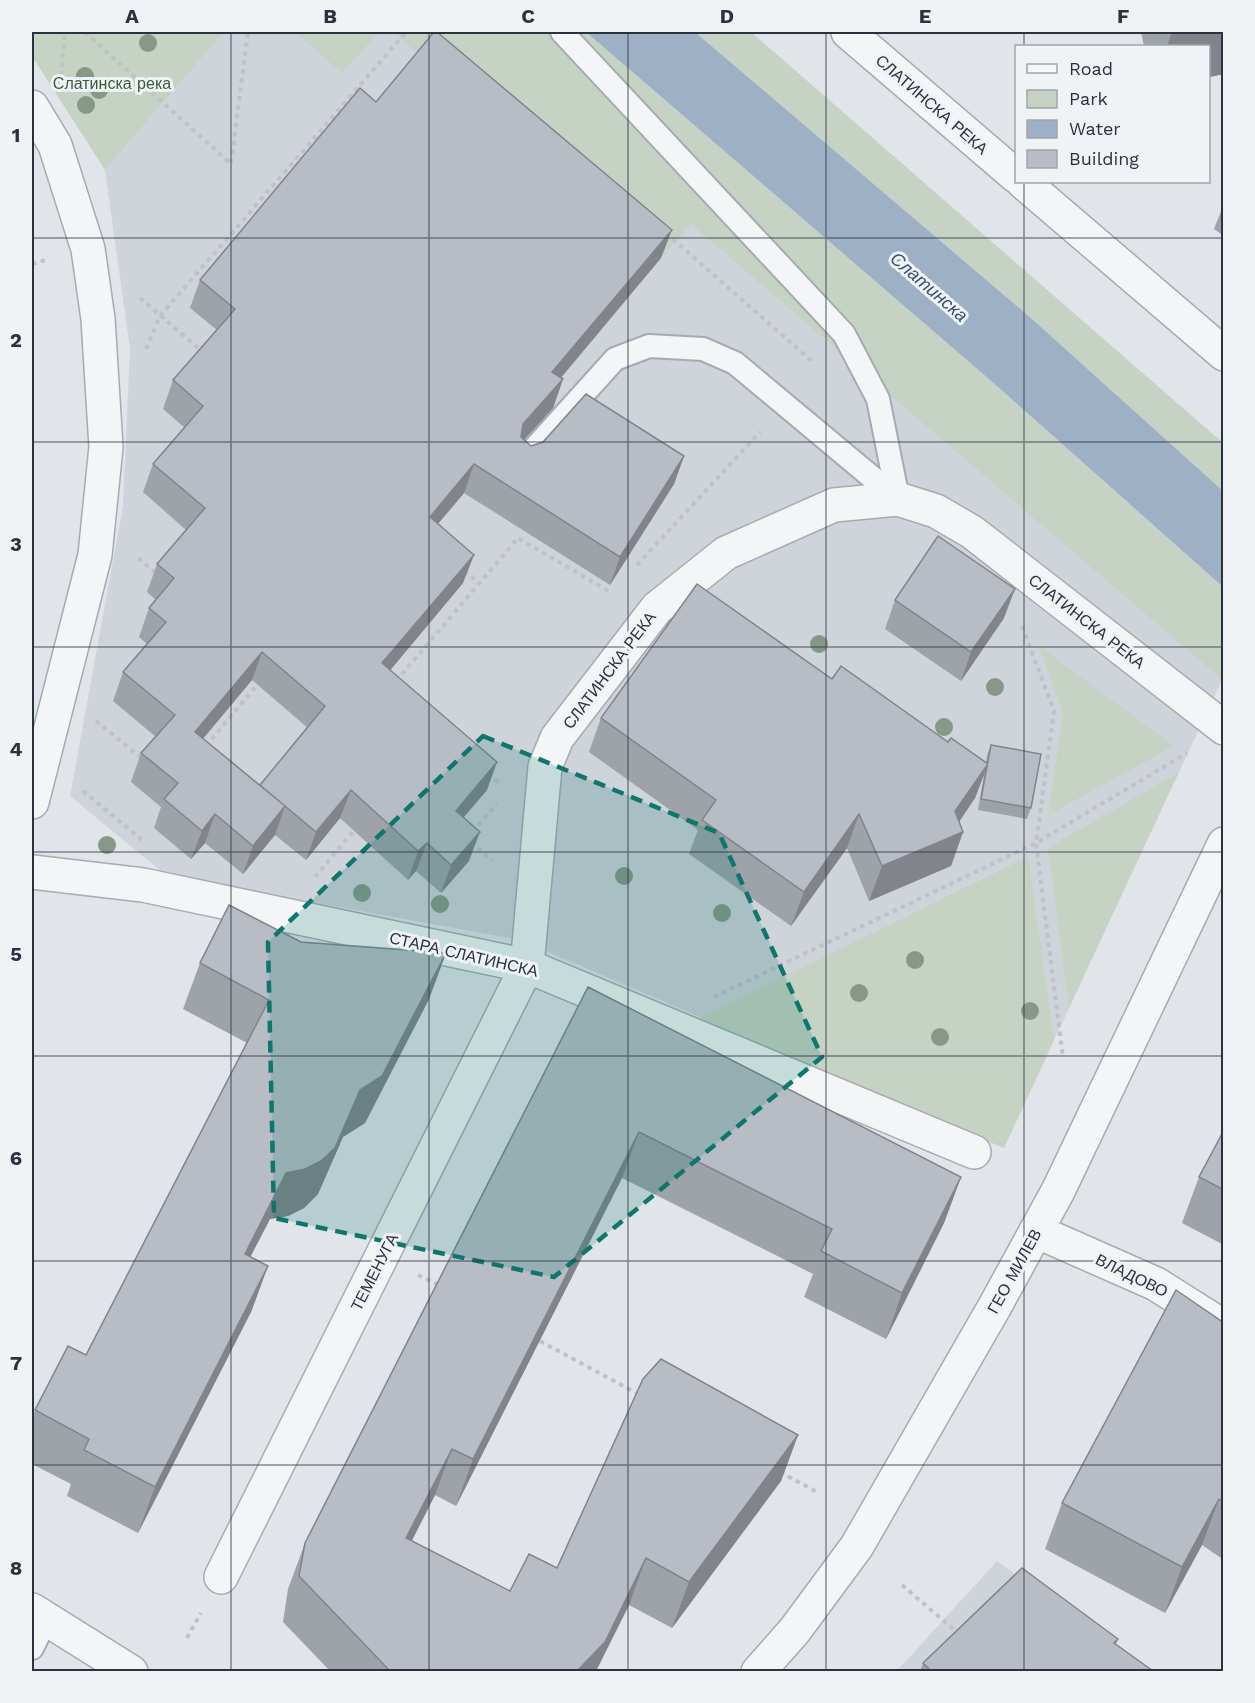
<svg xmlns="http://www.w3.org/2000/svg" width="1255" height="1703" viewBox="0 0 1255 1703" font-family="'Work Sans',sans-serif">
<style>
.built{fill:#cfd3da}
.green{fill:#c6d2c3}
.water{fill:#9eb0c6}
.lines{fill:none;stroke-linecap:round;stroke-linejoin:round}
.service-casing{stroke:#a6abb3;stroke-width:26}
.minor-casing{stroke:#a6abb3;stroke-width:36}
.tertiary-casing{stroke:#a6abb3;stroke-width:36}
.path{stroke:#bfc2c7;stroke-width:4;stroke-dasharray:4.5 4.5;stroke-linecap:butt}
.service{stroke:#f3f5f7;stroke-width:22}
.minor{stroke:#f3f5f7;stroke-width:33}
.tertiary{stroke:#f3f5f7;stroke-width:33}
.tree{fill:#879888}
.wall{fill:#9ea3a9;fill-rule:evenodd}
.shaded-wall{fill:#81848a}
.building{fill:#b8bdc5;stroke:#81848a;stroke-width:1.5}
.marked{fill:#0f766e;fill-opacity:0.2;stroke:#0f766e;stroke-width:4.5;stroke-dasharray:12 8;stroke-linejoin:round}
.grid{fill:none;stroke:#2a313f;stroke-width:1.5;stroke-opacity:0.55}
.labels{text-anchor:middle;stroke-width:6;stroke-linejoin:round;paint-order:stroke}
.park-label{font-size:16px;fill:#3d5a38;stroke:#f0f3f6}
.street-label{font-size:16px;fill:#2a313f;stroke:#f0f3f6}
.water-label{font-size:18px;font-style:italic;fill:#374e71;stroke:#f0f3f6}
.neatline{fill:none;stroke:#2a313f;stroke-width:2}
.grid-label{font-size:20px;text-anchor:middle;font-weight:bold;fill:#2a313f}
</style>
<rect width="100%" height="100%" fill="#e1e4e9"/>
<!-- built -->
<g class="built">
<polygon points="224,32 470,32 1222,680 1004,1148 521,940 167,876 70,796 123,506 130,349 105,170"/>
<polygon points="997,1561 1149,1671 896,1672"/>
</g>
<!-- green -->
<g class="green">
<polygon points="32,32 224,32 105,170 32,56"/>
<polygon points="295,32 379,32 342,73"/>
<polygon points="393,32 586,32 997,386 1223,587 1222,680 691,224 661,258"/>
<polygon points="695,32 751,32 1223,443 1223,491 1031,318"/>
<polygon points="1039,646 1174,746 1048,815 1063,713"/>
<polygon points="1178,773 1069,1007 1048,848"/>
<polygon points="1028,857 1054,1039 1004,1148 699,1018"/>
</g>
<!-- water -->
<polygon class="water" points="586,32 695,32 1031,318 1223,491 1223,587 997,386"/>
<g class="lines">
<!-- service casing -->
<g class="service-casing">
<g id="service">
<polyline points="562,32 844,334 878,399 898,499"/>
<polyline points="523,461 615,359 649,346 703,349 735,363 898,499"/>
<polyline points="32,1648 47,1618"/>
</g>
</g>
<!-- minor casing -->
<g class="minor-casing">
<g id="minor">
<polyline points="32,107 55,145 88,249 98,319 106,447 95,555 32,802"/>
<polyline points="32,872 143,885 527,966 974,1152"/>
<polyline points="1036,1231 1156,1284 1224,1327"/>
<polyline points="221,1577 527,966 545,767 557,738 657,608 726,553 834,505 898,499 936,511 972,532 1224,728"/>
</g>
</g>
<!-- tertiary casing -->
<g class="tertiary-casing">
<g id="tertiary">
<polyline points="848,32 1016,176"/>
<polyline points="1023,182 1224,354"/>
<polyline points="32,1610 131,1672"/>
<polyline points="758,1672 795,1630 857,1546 995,1306 1058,1191 1224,844"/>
</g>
</g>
<!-- path -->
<g class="path">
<polyline points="85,32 231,164"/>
<polyline points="61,76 65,32"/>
<polyline points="231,163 248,32"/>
<polyline points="666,233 814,363"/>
<polyline points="32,264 45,260"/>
<polyline points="140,298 203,352"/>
<polyline points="146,349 160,316 406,32"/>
<polyline points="138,558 157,574"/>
<polyline points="637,565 760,432"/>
<polyline points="464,571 480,583"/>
<polyline points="1022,626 1054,711 1036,843 1063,1058"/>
<polyline points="396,681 518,538 612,593"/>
<polyline points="96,721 144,760"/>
<polyline points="206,746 257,685"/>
<polyline points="488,773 500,784"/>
<polyline points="83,791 142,840"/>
<polyline points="472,832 497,804"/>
<polyline points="471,842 492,861"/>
<polyline points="315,877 356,828"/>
<polyline points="714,997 1036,843 1187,753"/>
<polyline points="418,1275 441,1286"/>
<polyline points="540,1341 640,1395"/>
<polyline points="780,1472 817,1492"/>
<polyline points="902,1585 959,1634"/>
<polyline points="187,1638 201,1613"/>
</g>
<!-- service -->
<use href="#service" class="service"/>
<!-- minor -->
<use href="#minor" class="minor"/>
<!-- tertiary -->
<use href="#tertiary" class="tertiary"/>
</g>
<!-- trees -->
<g class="tree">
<circle cx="148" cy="43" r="9"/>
<circle cx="85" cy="76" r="9"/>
<circle cx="99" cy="90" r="9"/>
<circle cx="86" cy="105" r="9"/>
<circle cx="819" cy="644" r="9"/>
<circle cx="995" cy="687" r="9"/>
<circle cx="944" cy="727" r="9"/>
<circle cx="107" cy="845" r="9"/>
<circle cx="624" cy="876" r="9"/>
<circle cx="362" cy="893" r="9"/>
<circle cx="440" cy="904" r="9"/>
<circle cx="722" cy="913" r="9"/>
<circle cx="915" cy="960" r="9"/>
<circle cx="859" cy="993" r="9"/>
<circle cx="1030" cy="1011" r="9"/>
<circle cx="940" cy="1037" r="9"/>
</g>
<!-- wall -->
<g class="wall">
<polygon points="1141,32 1224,32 1224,74 1209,77 1209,46 1144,46"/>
<path d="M376,102L661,258L561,378L563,379L553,408L524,440L531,446L684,456L674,484L610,585L464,493L438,524L463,583L390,670L487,790L463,818L469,861L441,893L416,871L408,880L340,818L306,860L275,835L243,874L205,843L191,859L154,828L161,807L131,782L141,753L156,737L113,701L123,672L147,644L139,637L149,608L156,600L147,592L157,564L186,530L143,492L153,464L185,428L163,409L173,380L217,330L190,308L200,280ZM252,680L308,728L260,786L203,739Z"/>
<polygon points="1224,206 1224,236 1214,229 1222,209"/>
<polygon points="895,600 1004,618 961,681 885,629"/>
<polygon points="832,679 986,763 987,755 991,745 1031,808 1027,819 978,810 984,775 975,798 959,822 963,832 951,866 869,901 847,848 791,926 689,854 698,830 589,752 601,718"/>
<polygon points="301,942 446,953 429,999 365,1123 343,1137 318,1194 304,1208 288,1216 270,1219 250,1257 268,1266 251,1312 138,1533 67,1496 71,1484 32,1464 32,1419 35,1410 86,1355 247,1043 183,1009 200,963"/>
<polygon points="588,987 961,1177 944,1223 886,1339 804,1297 813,1274 622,1178 456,1506 435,1495 412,1541 510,1591 557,1568 798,1435 781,1481 672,1628 629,1605 596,1671 330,1671 283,1622 288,1589 305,1543"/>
<polygon points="1224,1130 1224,1245 1182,1223 1199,1177"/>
<polygon points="1224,1323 1224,1560 1202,1545 1165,1613 1045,1549 1062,1503"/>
<polygon points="1118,1639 1116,1644 1153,1671 920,1671 923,1663"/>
</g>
<!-- shaded-wall -->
<g class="shaded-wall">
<polygon points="1172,32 1224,32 1224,74 1209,77 1209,46 1167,46"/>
<polygon points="672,230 661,258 542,400 552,372"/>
<polygon points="563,379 553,408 513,452 523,424"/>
<polygon points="684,456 674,484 610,585 620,557"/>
<polygon points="474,464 464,493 419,546 430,517"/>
<polygon points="474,555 463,583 372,692 382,663"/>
<polygon points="1015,589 1004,618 961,681 971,652"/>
<polygon points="262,652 252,680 185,760 195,732"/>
<polygon points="497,762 487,790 445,839 456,811"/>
<polygon points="988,764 975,798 948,838 963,832 951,866 869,901 882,866 955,811"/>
<polygon points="351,790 340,818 306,860 316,832"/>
<polygon points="285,806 275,835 243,874 253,846"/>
<polygon points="215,814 205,843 191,859 202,831"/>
<polygon points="859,814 847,848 791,926 804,892"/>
<polygon points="480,832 469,861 441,893 451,865"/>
<polygon points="427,843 416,871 408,880 418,851"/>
<polygon points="446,953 429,999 365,1123 343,1137 318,1194 304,1208 288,1216 270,1219 228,1300 245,1254 286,1173"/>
<polygon points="639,1132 622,1178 456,1506 473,1459"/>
<polygon points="961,1177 944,1223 886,1339 902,1293"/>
<polygon points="268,1266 251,1312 138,1533 155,1487"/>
<polygon points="798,1435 781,1481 672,1628 689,1582"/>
<polygon points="452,1449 435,1495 389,1584 406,1538"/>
<polygon points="1219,1499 1202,1545 1165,1613 1182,1567"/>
<polygon points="646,1558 629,1605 596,1671 577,1671"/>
</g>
<!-- building -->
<g class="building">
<polygon points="434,32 437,32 672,230 552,372 563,379 523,424 521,437 531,446 543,442 586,394 684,456 620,557 474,464 430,517 474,555 382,663 497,762 456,811 480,832 451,865 427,843 418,851 351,790 316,832 260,785 325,706 262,652 195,732 285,806 253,846 215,814 202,831 164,799 178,783 141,753 175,715 123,672 166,622 149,608 174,578 157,564 205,508 153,464 203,406 173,380 235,309 200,280 360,88 376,102"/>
<polygon points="938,536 1015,589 971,652 895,600"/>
<polygon points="697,584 832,679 841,666 948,742 951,738 988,764 955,811 963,832 882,866 859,814 804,892 702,820 716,800 601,718"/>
<polygon points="991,745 1041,754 1031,808 981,799"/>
<polygon points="229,905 301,942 446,953 382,1076 360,1090 335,1148 321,1161 305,1169 286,1173 245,1254 268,1266 155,1487 84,1450 89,1439 35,1410 68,1346 86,1355 269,1000 200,963"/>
<polygon points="588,987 961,1177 902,1293 821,1251 832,1229 639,1132 473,1459 452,1449 406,1538 510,1591 529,1554 557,1568 643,1379 661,1359 798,1435 689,1582 646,1558 605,1642 577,1671 390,1671 299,1576 305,1543"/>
<polygon points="1224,1130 1224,1190 1199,1177"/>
<polygon points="1176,1290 1224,1323 1224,1502 1219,1499 1182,1567 1062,1503"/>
<polygon points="1022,1568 1118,1639 1114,1643 1153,1671 931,1671 923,1663"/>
</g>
<!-- marked area -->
<path class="marked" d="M483,736L719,833L822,1057L554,1277L274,1218L268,942Z"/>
<!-- grid -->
<path class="grid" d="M231,32V1672M429,32V1672M628,32V1672M826,32V1672M1024,32V46M1024,182V1672M32,238H1224M32,442H1224M32,647H1224M32,852H1224M32,1056H1224M32,1261H1224M32,1465H1224"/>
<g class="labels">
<!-- park labels -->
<g class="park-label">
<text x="112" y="89">Слатинска река</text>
</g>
<!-- street labels -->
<g class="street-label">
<text transform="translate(932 104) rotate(41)" y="6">СЛАТИНСКА РЕКА</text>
<text transform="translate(1087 621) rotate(38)" y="6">СЛАТИНСКА РЕКА</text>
<text transform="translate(609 670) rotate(-53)" y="6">СЛАТИНСКА РЕКА</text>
<text transform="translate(464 954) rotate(13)" y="6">СТАРА СЛАТИНСКА</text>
<text transform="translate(1014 1271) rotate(-61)" y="6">ГЕО МИЛЕВ</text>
<text transform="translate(374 1272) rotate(-63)" y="6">ТЕМЕНУГА</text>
<text transform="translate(1132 1275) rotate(26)" y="6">ВЛАДОВО</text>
</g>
<!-- water labels -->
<g class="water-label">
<text transform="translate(929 287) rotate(41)" y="6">Слатинска</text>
</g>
</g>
<!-- border -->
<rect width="1255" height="1703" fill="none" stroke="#f0f3f6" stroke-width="66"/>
<!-- legend -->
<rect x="1015" y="45" width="195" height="138" fill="#f0f3f6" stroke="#a1a5ad" stroke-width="1.5"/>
<rect x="1027" y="64" width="30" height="9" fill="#f3f5f7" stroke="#a1a5ad" stroke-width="1.5"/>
<text x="1069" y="75" font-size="18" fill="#2a313f">Road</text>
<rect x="1027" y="90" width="30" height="18" fill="#c6d2c3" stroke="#a1a5ad" stroke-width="1.5"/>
<text x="1069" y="105" font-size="18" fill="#2a313f">Park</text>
<rect x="1027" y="120" width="30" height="18" fill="#9eb0c6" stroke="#a1a5ad" stroke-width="1.5"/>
<text x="1069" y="135" font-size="18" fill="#2a313f">Water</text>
<rect x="1027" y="150" width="30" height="18" fill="#b8bdc5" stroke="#a1a5ad" stroke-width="1.5"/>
<text x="1069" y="165" font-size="18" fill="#2a313f">Building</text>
<rect x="33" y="33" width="1189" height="1637" class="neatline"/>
<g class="grid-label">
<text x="132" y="23">A</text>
<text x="330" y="23">B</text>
<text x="528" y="23">C</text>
<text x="727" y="23">D</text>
<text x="925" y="23">E</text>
<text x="1123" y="23">F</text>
<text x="16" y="142">1</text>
<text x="16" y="347">2</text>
<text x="16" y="551">3</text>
<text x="16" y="756">4</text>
<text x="16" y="961">5</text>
<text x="16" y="1165">6</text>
<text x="16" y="1370">7</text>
<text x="16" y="1575">8</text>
</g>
</svg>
